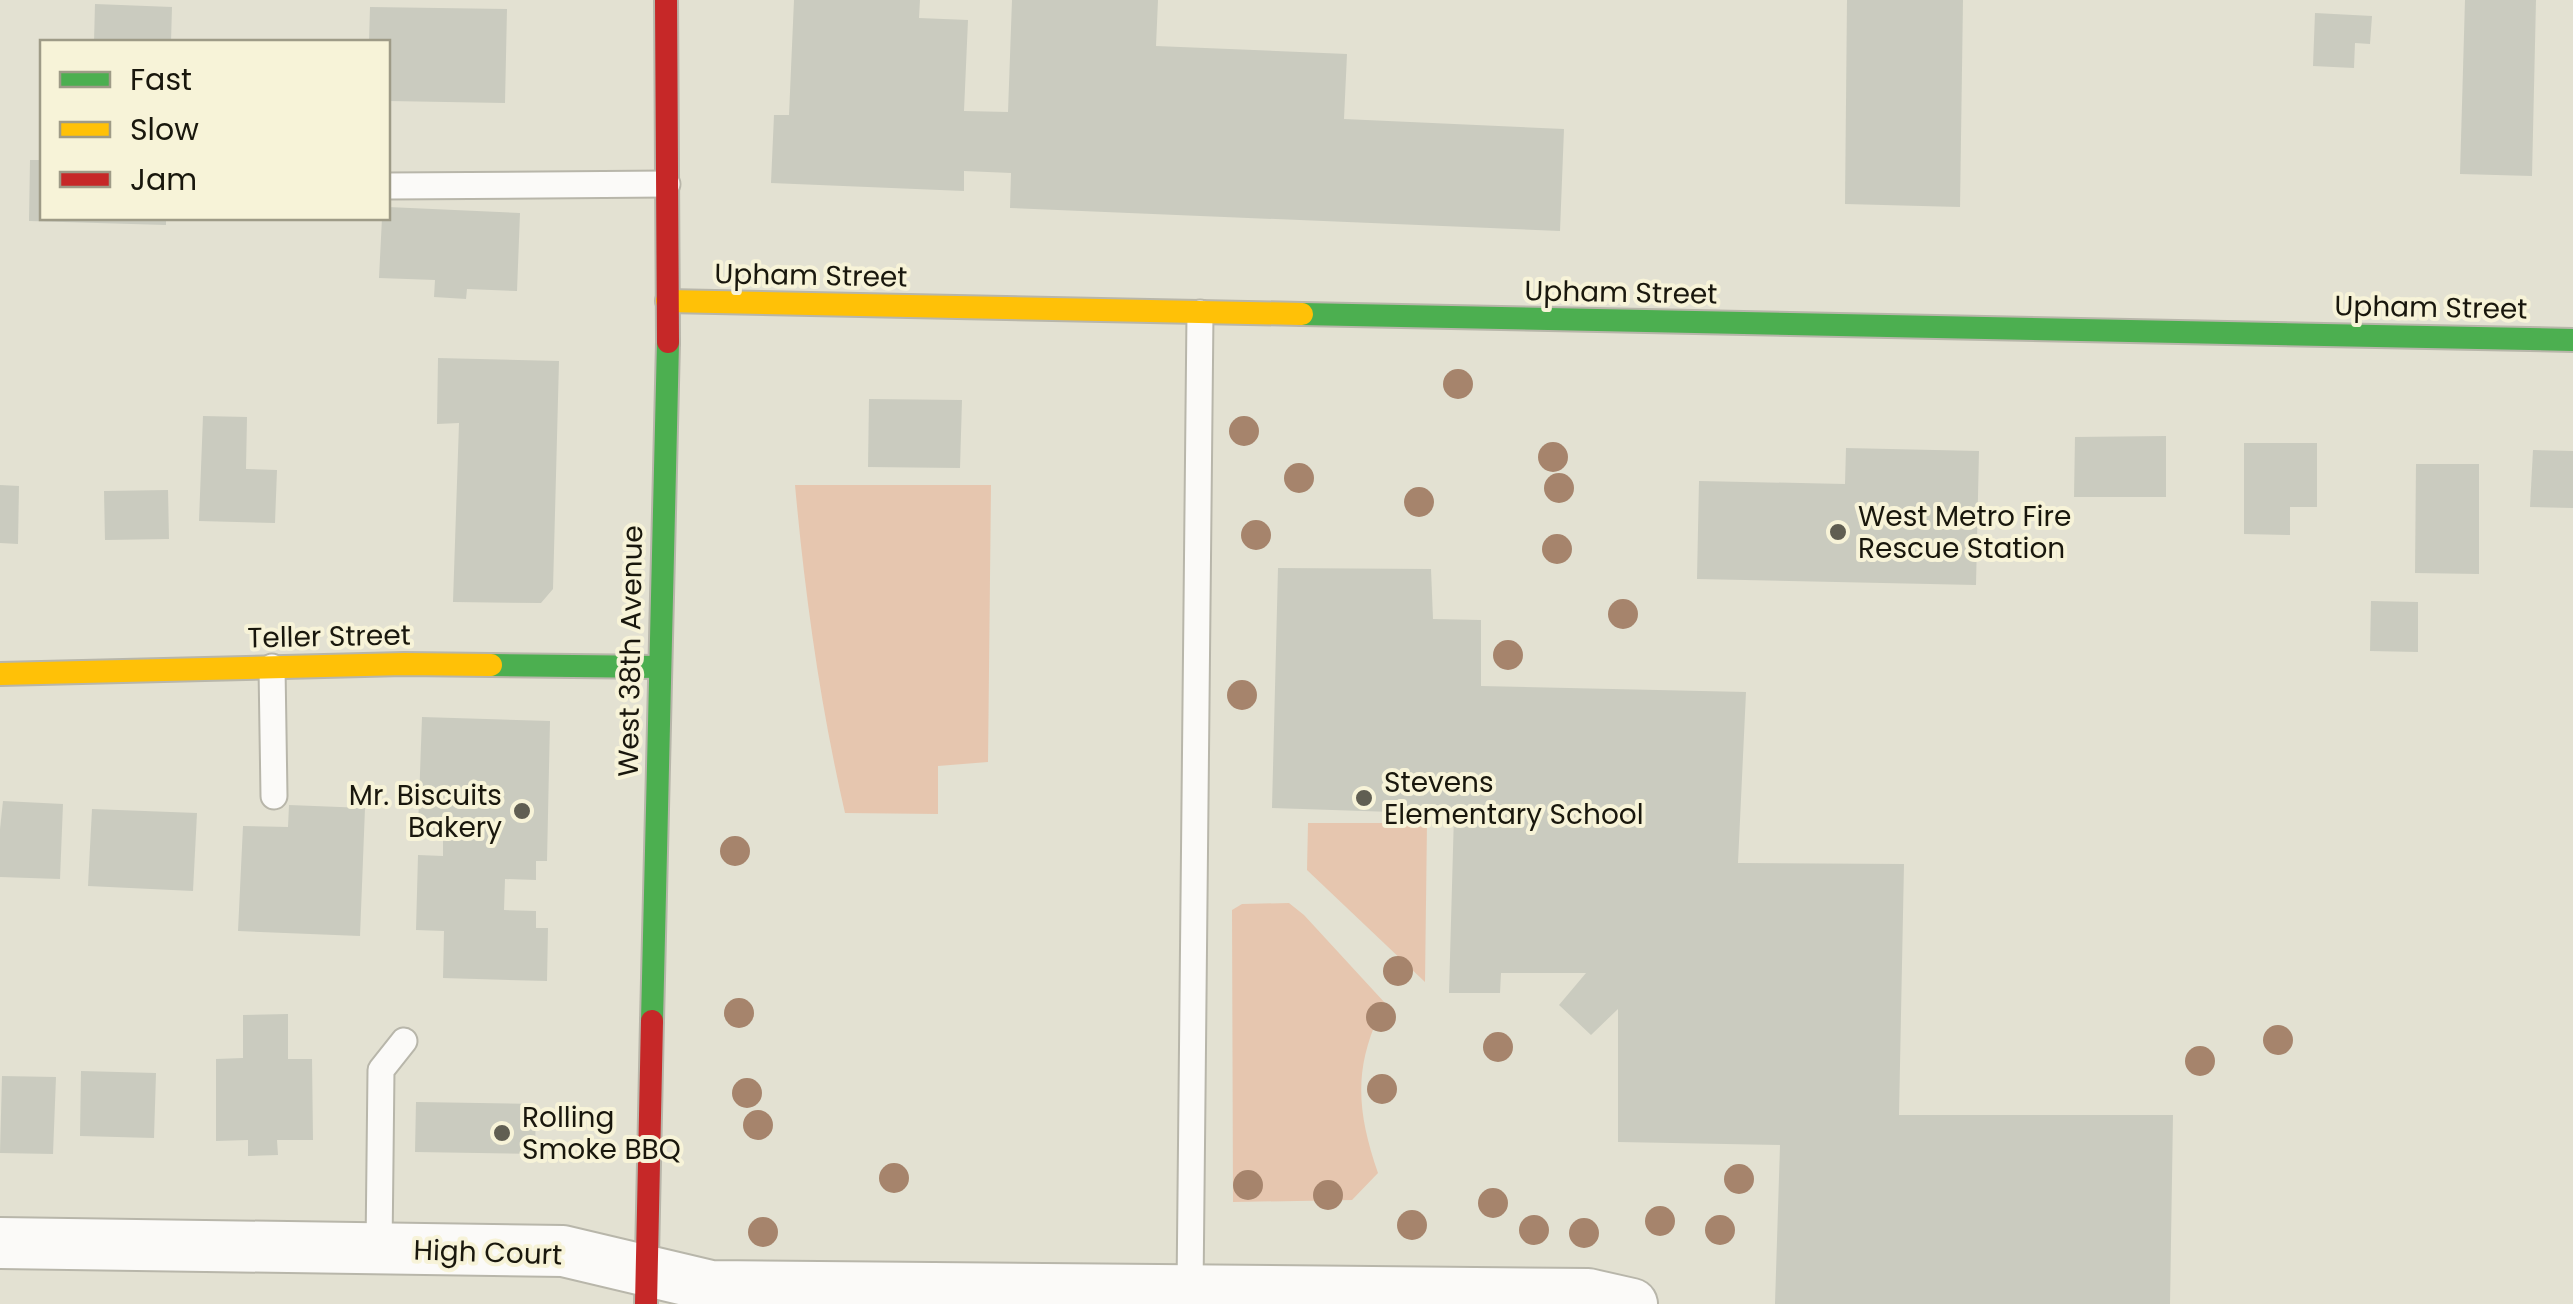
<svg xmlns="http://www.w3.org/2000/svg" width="2573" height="1304" viewBox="0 0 2573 1304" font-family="Poppins,sans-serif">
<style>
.green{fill:#e6c6af}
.building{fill:#cacbbf}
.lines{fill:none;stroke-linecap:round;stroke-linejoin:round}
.lane-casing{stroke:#b8b6aa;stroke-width:29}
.street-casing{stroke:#b8b6aa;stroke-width:54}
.fast-casing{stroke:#b8b6aa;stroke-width:26}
.slow-casing{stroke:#b8b6aa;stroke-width:26}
.jam-casing{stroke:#b8b6aa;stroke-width:26}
.lane{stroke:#fbfaf8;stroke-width:25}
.street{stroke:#fbfaf8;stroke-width:50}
.fast{stroke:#4caf50;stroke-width:22}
.slow{stroke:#ffc107;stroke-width:22}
.jam{stroke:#c62828;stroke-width:22}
.tree{fill:#a6846c}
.poi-dot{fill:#605e52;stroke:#f7f3d8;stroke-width:4}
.labels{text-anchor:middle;stroke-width:8;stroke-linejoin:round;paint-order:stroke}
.street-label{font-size:28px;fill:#19170d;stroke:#f7f3d8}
.poi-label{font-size:28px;fill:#19170d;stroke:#f7f3d8;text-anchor:start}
</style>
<rect width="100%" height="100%" fill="#e3e1d2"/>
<!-- green -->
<g class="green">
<path d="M795,485H991L988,762L938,766V814L845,813C820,704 805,595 795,485Z"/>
<polygon points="1308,823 1427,823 1425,982 1307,870"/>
<path d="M1289,903L1304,915L1385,1003C1353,1065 1356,1109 1378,1173L1352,1200L1233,1202L1232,910L1242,904Z"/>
</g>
<!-- building -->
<g class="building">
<polygon points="794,0 920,0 919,18 968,20 964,111 1008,112 1012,0 1158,0 1156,46 1347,54 1344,119 1564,129 1560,231 1010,208 1011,173 964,171 964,191 771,183 774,115 789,115"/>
<polygon points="1847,0 1963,0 1960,207 1845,204"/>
<polygon points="2465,0 2536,0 2532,176 2460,174"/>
<polygon points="95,4 172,7 171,42 94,42"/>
<polygon points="370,7 507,9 505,103 388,101 388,42 369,42"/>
<polygon points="2315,13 2372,16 2370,44 2355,43 2354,68 2313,66"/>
<polygon points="30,160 42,160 42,218 166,218 166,225 29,221"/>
<polygon points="388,207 520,213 517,291 467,289 466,299 434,297 435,280 379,278 382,218 388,218"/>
<polygon points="438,358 559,361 553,589 541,603 453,602 459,423 437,424"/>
<polygon points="869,399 962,400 960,468 868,467"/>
<polygon points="203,416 247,417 246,469 277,470 275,523 199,521"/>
<polygon points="2166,436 2166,497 2074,497 2075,437"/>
<polygon points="2244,443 2317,443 2317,507 2290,507 2290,535 2244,534"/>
<polygon points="1846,448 1979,451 1976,585 1697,579 1699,481 1845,484"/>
<polygon points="2533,450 2573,451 2573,508 2530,507"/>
<polygon points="2416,464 2479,464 2479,574 2415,573"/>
<polygon points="0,485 19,486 18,544 0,543"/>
<polygon points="168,490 169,539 105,540 104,491"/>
<polygon points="1278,568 1431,569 1433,619 1481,620 1481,686 1746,692 1738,863 1904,864 1899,1115 2173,1115 2170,1304 1775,1304 1780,1145 1618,1142 1618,1009 1591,1035 1559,1005 1586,973 1501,973 1500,993 1449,993 1454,814 1272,808"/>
<polygon points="2371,601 2418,602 2418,652 2370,651"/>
<polygon points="422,717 550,721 547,861 536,861 536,880 505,879 504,910 536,911 536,928 548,928 547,981 443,978 444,931 416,930 418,855 443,856 443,830 418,829"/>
<polygon points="3,801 63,804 60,879 0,877 0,829"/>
<polygon points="289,805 365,808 360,936 238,931 243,826 288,827"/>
<polygon points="92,809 197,813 193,891 88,886"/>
<polygon points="288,1014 288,1059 312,1059 313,1140 277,1140 278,1155 248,1156 248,1140 216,1141 216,1059 243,1058 243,1015"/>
<polygon points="81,1071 156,1073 154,1138 80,1136"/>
<polygon points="2,1076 56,1077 53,1154 0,1153"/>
<polygon points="416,1102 536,1104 535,1154 415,1152"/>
</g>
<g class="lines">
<!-- lane casing -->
<g class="lane-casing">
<g id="lane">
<polyline points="388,186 667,184"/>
<polyline points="272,667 274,796"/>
<polyline points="379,1249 381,1070 404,1041"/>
<polyline points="1190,1292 1200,313"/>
</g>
</g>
<!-- street casing -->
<g class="street-casing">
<polyline id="street" points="0,1243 563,1251 711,1286 1588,1294 1632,1304"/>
</g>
<!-- fast casing -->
<g class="fast-casing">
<g id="fast">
<polyline points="1302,314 2573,340"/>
<polyline points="491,665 660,667"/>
<polyline points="652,1021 668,342"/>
</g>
</g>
<!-- slow casing -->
<g class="slow-casing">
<g id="slow">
<polyline points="667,301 1302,314"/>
<polyline points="0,674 404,664 491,665"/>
</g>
</g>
<!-- jam casing -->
<g class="jam-casing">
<g id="jam">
<polyline points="666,0 668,342"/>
<polyline points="646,1304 652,1021"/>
</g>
</g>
<!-- lane -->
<use href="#lane" class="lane"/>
<!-- street -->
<use href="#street" class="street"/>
<!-- fast -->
<use href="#fast" class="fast"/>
<!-- slow -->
<use href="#slow" class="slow"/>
<!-- jam -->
<use href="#jam" class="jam"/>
</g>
<!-- trees -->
<g class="tree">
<circle cx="1458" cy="384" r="15"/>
<circle cx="1244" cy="431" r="15"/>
<circle cx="1553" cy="457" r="15"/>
<circle cx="1299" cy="478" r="15"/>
<circle cx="1559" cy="488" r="15"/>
<circle cx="1419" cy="502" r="15"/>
<circle cx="1256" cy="535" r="15"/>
<circle cx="1557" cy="549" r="15"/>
<circle cx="1623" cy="614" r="15"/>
<circle cx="1508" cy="655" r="15"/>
<circle cx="1242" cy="695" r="15"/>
<circle cx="735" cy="851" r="15"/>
<circle cx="1398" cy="971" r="15"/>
<circle cx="739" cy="1013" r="15"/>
<circle cx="1381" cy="1017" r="15"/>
<circle cx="2278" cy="1040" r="15"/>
<circle cx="1498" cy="1047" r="15"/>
<circle cx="2200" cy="1061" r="15"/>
<circle cx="1382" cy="1089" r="15"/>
<circle cx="747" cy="1093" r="15"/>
<circle cx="758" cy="1125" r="15"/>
<circle cx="894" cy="1178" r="15"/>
<circle cx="1739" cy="1179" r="15"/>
<circle cx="1248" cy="1185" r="15"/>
<circle cx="1328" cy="1195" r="15"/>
<circle cx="1493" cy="1203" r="15"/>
<circle cx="1660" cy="1221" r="15"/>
<circle cx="1412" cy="1225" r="15"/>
<circle cx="1534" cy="1230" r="15"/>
<circle cx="1720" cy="1230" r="15"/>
<circle cx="763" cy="1232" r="15"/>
<circle cx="1584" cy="1233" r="15"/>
</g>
<!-- markers -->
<g class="poi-dot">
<circle cx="1838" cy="532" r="10"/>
<circle cx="1364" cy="798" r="10"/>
<circle cx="522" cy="811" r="10"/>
<circle cx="502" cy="1133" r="10"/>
</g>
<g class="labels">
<!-- street labels -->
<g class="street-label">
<text transform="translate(811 275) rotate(1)" y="10">Upham Street</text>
<text transform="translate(1621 292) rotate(1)" y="10">Upham Street</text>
<text transform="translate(2431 307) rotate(1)" y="10">Upham Street</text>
<text transform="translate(329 636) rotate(-1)" y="10">Teller Street</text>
<text transform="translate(630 651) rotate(-89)" y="10">West 38th Avenue</text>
<text transform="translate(488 1252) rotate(2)" y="10">High Court</text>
</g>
<!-- poi labels -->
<g class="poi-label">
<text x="1858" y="526">West Metro Fire<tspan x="1858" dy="32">Rescue Station</tspan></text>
<text x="1384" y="792">Stevens<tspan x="1384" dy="32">Elementary School</tspan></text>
<text x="502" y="805" text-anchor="end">Mr. Biscuits<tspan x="502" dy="32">Bakery</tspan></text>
<text x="522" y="1127">Rolling<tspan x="522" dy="32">Smoke BBQ</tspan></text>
</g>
</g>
<!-- legend -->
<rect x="40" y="40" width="350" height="180" fill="#f7f3d8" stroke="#9e9b87" stroke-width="2.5"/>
<rect x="60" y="72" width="50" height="15" fill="#4caf50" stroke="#9e9b87" stroke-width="2.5"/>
<text x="130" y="90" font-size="30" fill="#19170d">Fast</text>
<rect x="60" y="122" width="50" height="15" fill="#ffc107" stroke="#9e9b87" stroke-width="2.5"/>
<text x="130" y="140" font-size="30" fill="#19170d">Slow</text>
<rect x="60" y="172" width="50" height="15" fill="#c62828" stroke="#9e9b87" stroke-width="2.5"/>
<text x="130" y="190" font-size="30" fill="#19170d">Jam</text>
</svg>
